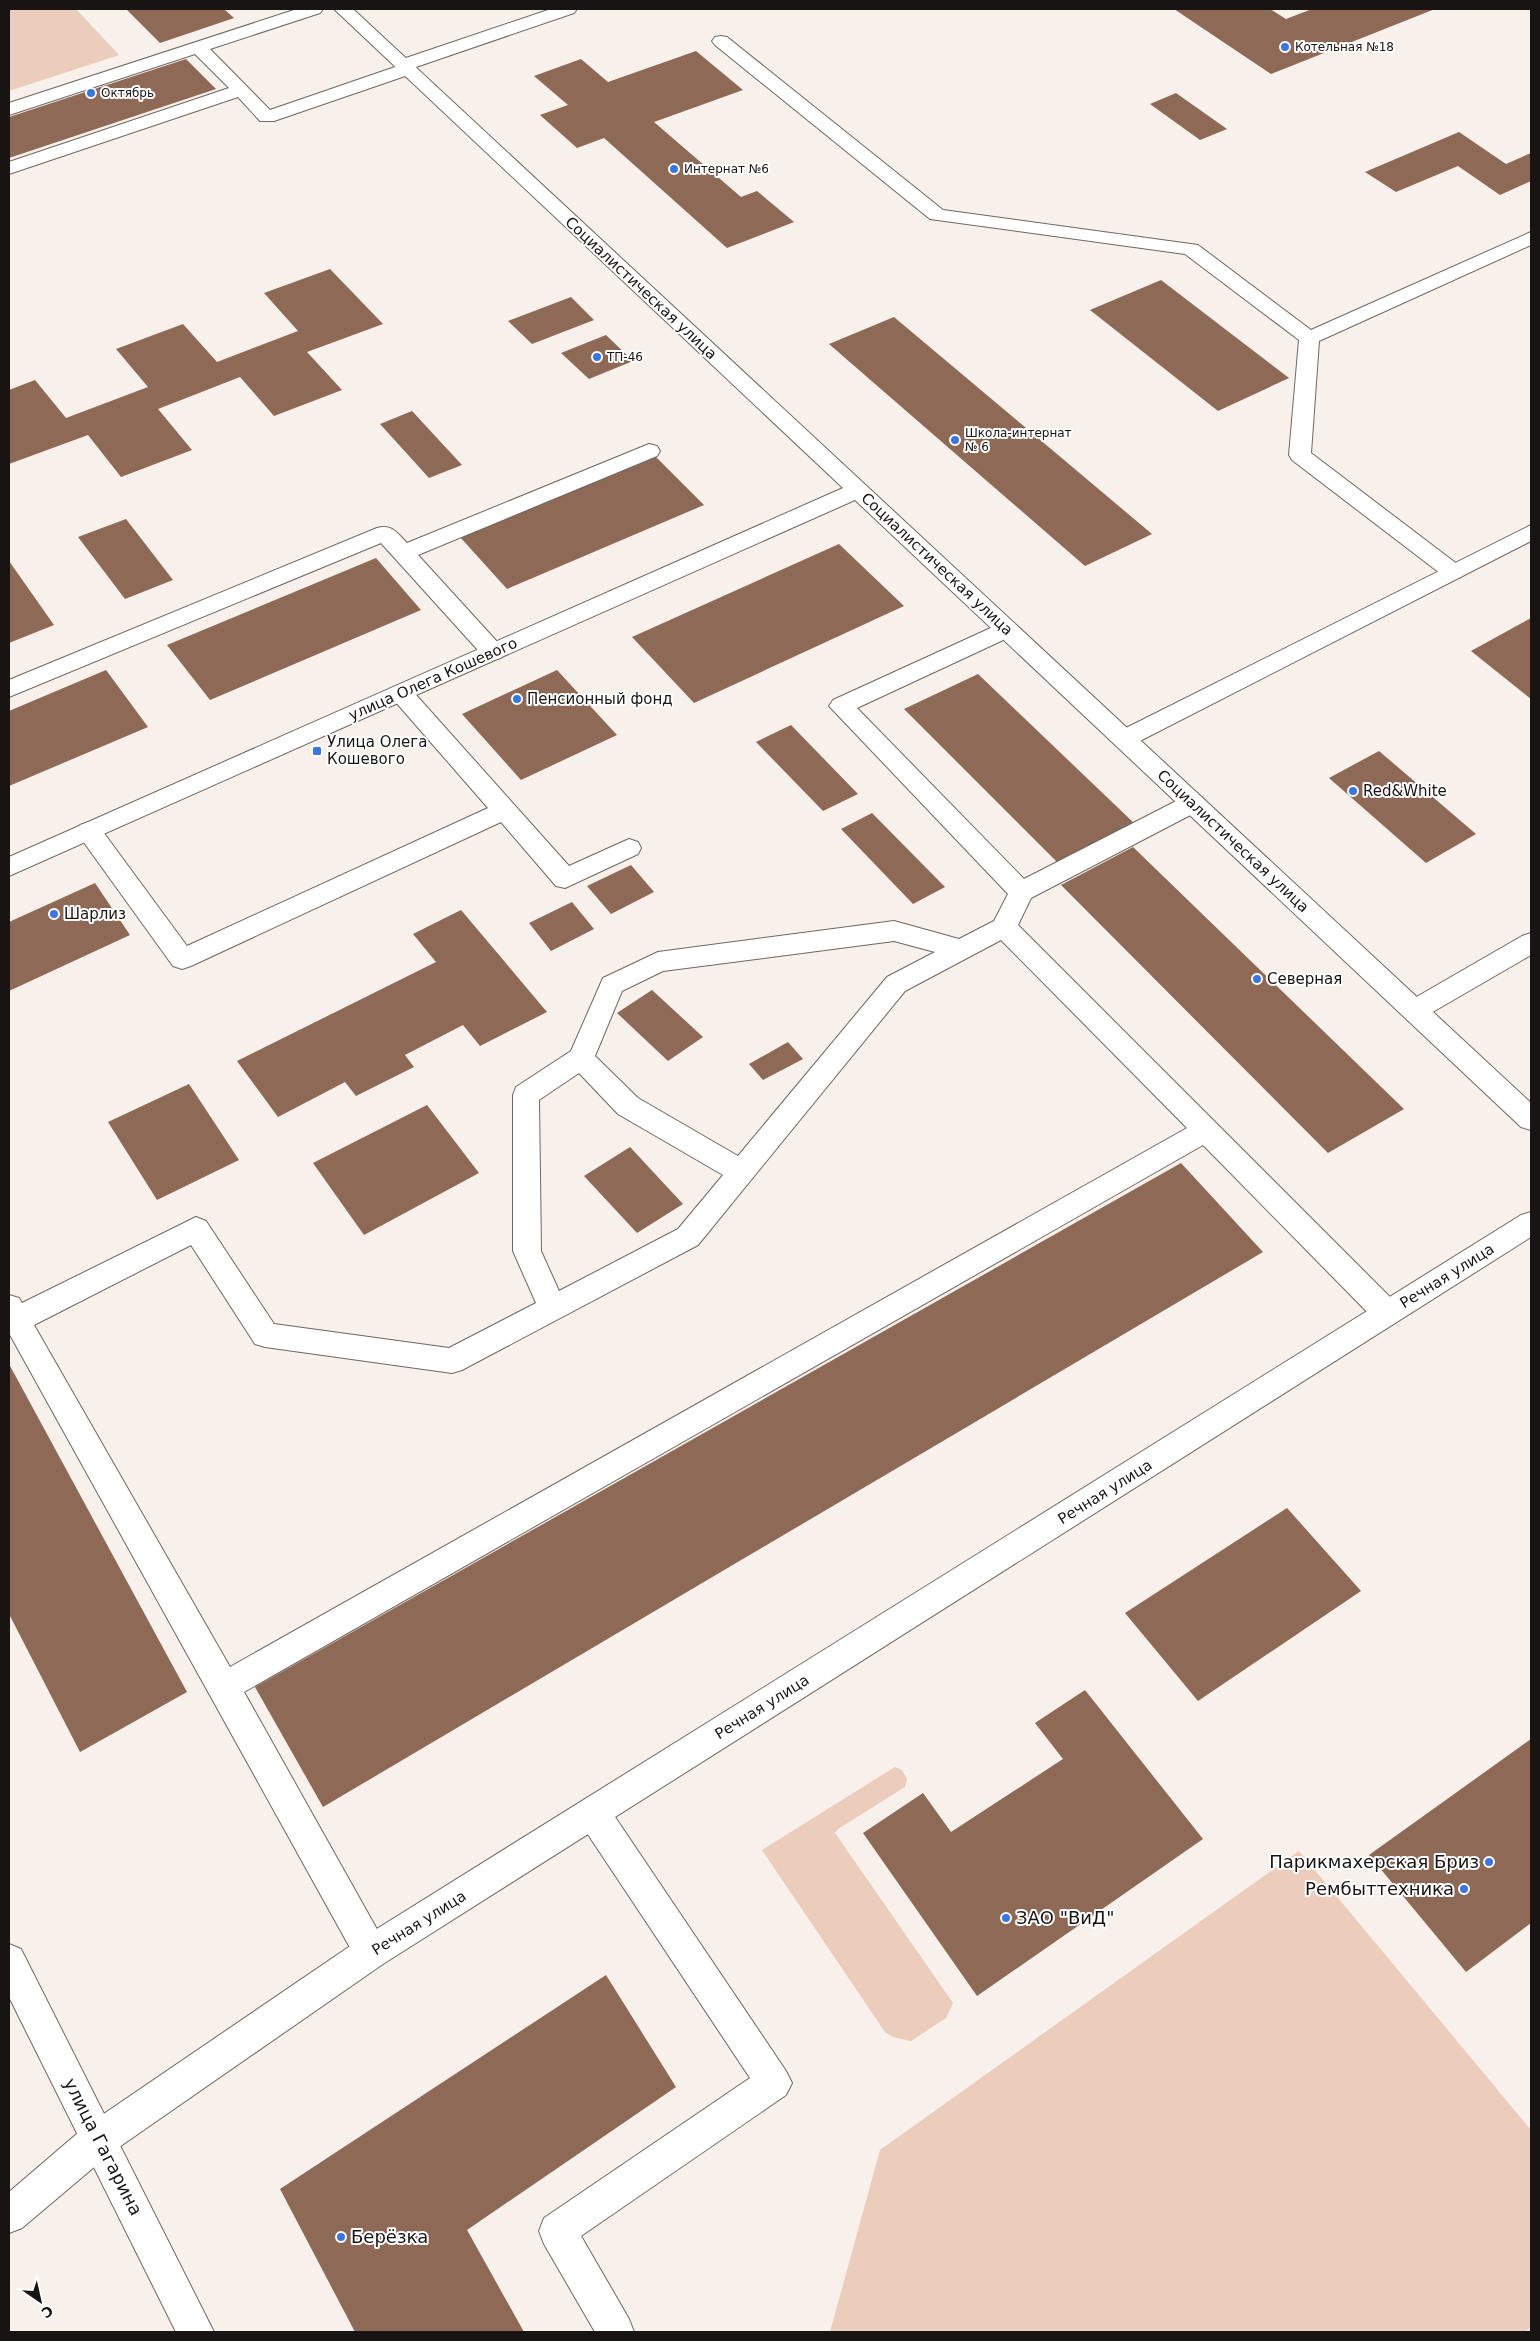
<svg xmlns="http://www.w3.org/2000/svg" width="1540" height="2341" viewBox="0 0 1540 2341" font-family="'DejaVu Sans',sans-serif">
<style>
.green{fill:#ecccba}
.building{fill:#8e6955}
.lines{fill:none;stroke-linecap:round;stroke-linejoin:round}
.lane-casing{stroke:#6e6763;stroke-width:2}
.street-casing{stroke:#6e6763;stroke-width:2}
.secondary-casing{stroke:#6e6763;stroke-width:2}
.lane{fill:#fff;fill-rule:evenodd}
.street{fill:#fff;fill-rule:evenodd}
.secondary{fill:#fff;fill-rule:evenodd}
.poi-dot{fill:#3677e5;stroke:#fff;stroke-width:2}
.labels{text-anchor:middle;stroke-width:4;stroke-linejoin:round;paint-order:stroke}
.far-poi-label{font-size:12px;fill:#171413;stroke:#fff;text-anchor:start}
.street-label{font-size:15px;fill:#171413;stroke:#fff}
.poi-label{font-size:15px;fill:#171413;stroke:#fff;text-anchor:start}
.near-poi-label{font-size:18px;fill:#171413;stroke:#fff;text-anchor:end}
.near-street-label{font-size:18px;fill:#171413;stroke:#fff}
</style>
<rect width="100%" height="100%" fill="#f7f0eb"/>
<!-- green -->
<g class="green">
<polygon points="9,9 76,9 119,55 9,91"/>
<polygon points="895,1767 902,1770 907,1779 905,1787 838,1829 835,1833 953,2003 946,2018 911,2041 893,2037 885,2032 762,1850"/>
<polygon points="1299,1851 1531,2130 1531,2327 1525,2332 830,2332 880,2150"/>
</g>
<!-- building -->
<g class="building">
<polygon points="126,9 224,9 234,18 160,43"/>
<polygon points="1174,9 1270,9 1286,19 1312,9 1435,9 1271,74"/>
<polygon points="696,51 743,90 654,122 741,197 757,191 794,222 727,248 604,138 577,148 540,115 568,105 534,76 581,59 608,82"/>
<polygon points="186,59 216,89 9,158 9,117"/>
<polygon points="1176,93 1227,129 1200,140 1150,104"/>
<polygon points="1459,132 1506,164 1531,153 1531,181 1500,195 1458,166 1396,192 1365,172"/>
<polygon points="330,269 383,324 307,352 342,390 274,416 240,377 158,409 192,450 121,477 88,435 9,464 9,390 35,380 66,418 148,387 116,349 183,324 217,362 298,331 264,293"/>
<polygon points="1161,280 1289,378 1218,411 1090,310"/>
<polygon points="571,297 594,320 532,344 508,321"/>
<polygon points="894,317 1152,534 1085,566 829,344"/>
<polygon points="606,335 633,361 589,379 561,353"/>
<polygon points="412,411 462,465 429,478 380,424"/>
<polygon points="655,456 704,505 507,589 460,537"/>
<polygon points="126,519 173,580 125,599 78,537"/>
<polygon points="839,544 904,606 694,703 632,637"/>
<polygon points="376,558 421,610 210,700 167,645"/>
<polygon points="9,561 54,625 9,643"/>
<polygon points="1531,618 1531,699 1471,651"/>
<polygon points="106,670 148,727 9,786 9,711"/>
<polygon points="557,670 617,735 521,780 462,714"/>
<polygon points="978,674 1135,824 1058,863 904,709"/>
<polygon points="791,725 858,794 823,811 756,742"/>
<polygon points="1379,751 1476,834 1426,863 1329,778"/>
<polygon points="872,813 945,887 913,904 841,829"/>
<polygon points="1133,847 1404,1109 1328,1153 1061,885"/>
<polygon points="631,865 654,892 611,914 587,886"/>
<polygon points="95,883 130,935 9,991 9,922"/>
<polygon points="572,902 594,929 551,951 529,923"/>
<polygon points="461,910 547,1012 480,1046 463,1025 405,1055 414,1067 356,1096 345,1082 278,1117 237,1061 436,962 413,934"/>
<polygon points="652,990 703,1037 668,1061 617,1013"/>
<polygon points="788,1042 803,1059 763,1080 749,1064"/>
<polygon points="189,1084 239,1160 157,1200 108,1122"/>
<polygon points="427,1105 479,1173 364,1235 313,1163"/>
<polygon points="630,1147 683,1204 637,1233 584,1176"/>
<polygon points="1181,1163 1263,1252 323,1807 255,1687"/>
<polygon points="9,1364 187,1692 80,1752 9,1614"/>
<polygon points="1287,1508 1361,1591 1198,1701 1125,1613"/>
<polygon points="1085,1690 1203,1839 977,1996 863,1833 923,1793 951,1832 1063,1759 1035,1723"/>
<polygon points="1531,1739 1531,1923 1466,1972 1369,1855"/>
<polygon points="606,1975 676,2087 467,2230 524,2332 355,2332 280,2189"/>
</g>
<g class="lines">
<!-- lane casing -->
<g class="lane-casing">
<g id="lane">
<polygon points="297,9 323,9 320,13 210,49 270,110 395,67 394,65 397,61 551,9 577,9 574,13 416,67 417,69 414,73 274,121 260,121 238,97 9,174 9,162 229,88 195,54 9,115 9,103"/>
<polygon points="721,36 727,37 943,210 1198,245 1311,330 1531,232 1531,245 1319,341 1311,453 1461,567 1464,572 1461,577 1453,579 1445,577 1292,460 1289,455 1299,340 1185,254 930,219 715,45 712,41 715,37"/>
<path d="M649,444L657,446L660,451L657,456L418,555L501,646L505,652L501,658L493,660L485,658L381,543L9,697V680L377,528C392,524 397,533 407,543Z"/>
<path d="M1006,621L1014,623L1018,629L1014,635L857,708L1024,879L1184,797L1193,794L1202,797L1205,803L1202,809L1031,898L1018,925L1397,1304L1401,1313L1397,1322L1387,1325L1377,1322L1203,1145L244,1692L383,1940L388,1952L383,1964L371,1969L359,1964L9,1333V1295L19,1298L22,1303L196,1217L206,1221L274,1324L449,1348L536,1303L513,1251V1095L516,1087L571,1051L603,978L658,952L894,921L959,939L994,921L1008,894L829,706L833,700ZM1001,940L1187,1128L230,1667L34,1325L191,1245L255,1344L265,1347L452,1373L462,1370L698,1245L905,991ZM894,941L935,952L887,977L738,1156L638,1098L595,1056L622,991L663,971ZM579,1073L618,1114L723,1175L678,1229L559,1291L541,1251L539,1100Z"/>
<polygon points="401,685 409,687 569,866 629,839 638,842 641,848 638,854 565,888 556,886 501,822 191,966 182,969 173,966 80,837 77,831 80,825 89,822 98,825 187,946 488,808 393,699 389,693 393,687"/>
<polygon points="1531,933 1531,955 1424,1017 1415,1020 1406,1017 1402,1010 1406,1003 1522,936"/>
<polygon points="593,1797 605,1802 786,2071 792,2083 786,2095 581,2236 629,2319 634,2332 595,2332 544,2244 539,2231 544,2218 750,2078 581,1824 577,1813 581,1802"/>
</g>
</g>
<!-- street casing -->
<g class="street-casing">
<g id="street">
<polygon points="1531,525 1531,541 1132,745 1124,747 1116,745 1112,739 1116,733"/>
<polygon points="1531,1212 1531,1237 383,1964 112,2152 22,2228 9,2233 9,2192 86,2126 359,1940 1521,1215"/>
</g>
</g>
<!-- secondary casing -->
<g class="secondary-casing">
<g id="secondary">
<polygon points="334,9 353,9 1531,1103 1531,1130 1521,1127 855,500 9,876 9,857 843,488"/>
<polygon points="9,1944 21,1949 214,2332 176,2332 9,1997"/>
</g>
</g>
<!-- lane -->
<use href="#lane" class="lane"/>
<!-- street -->
<use href="#street" class="street"/>
<!-- secondary -->
<use href="#secondary" class="secondary"/>
</g>
<!-- markers -->
<g class="poi-dot">
<circle cx="1285" cy="47" r="5"/>
<circle cx="91" cy="93" r="5"/>
<circle cx="674" cy="169" r="5"/>
<circle cx="597" cy="357" r="5"/>
<circle cx="955" cy="440" r="5"/>
<circle cx="517" cy="699" r="5"/>
<rect x="312" y="746" width="10" height="10" rx="2.5"/>
<circle cx="1353" cy="791" r="5"/>
<circle cx="54" cy="914" r="5"/>
<circle cx="1257" cy="979" r="5"/>
<circle cx="1489" cy="1862" r="5"/>
<circle cx="1464" cy="1889" r="5"/>
<circle cx="1006" cy="1918" r="5"/>
<circle cx="341" cy="2237" r="5"/>
</g>
<g class="labels">
<!-- far-poi labels -->
<g class="far-poi-label">
<text x="1295" y="51">Котельная №18</text>
<text x="101" y="97">Октябрь</text>
<text x="684" y="173">Интернат №6</text>
<text x="607" y="361">ТП-46</text>
<text x="965" y="437">Школа-интернат<tspan x="965" dy="14">№ 6</tspan></text>
</g>
<!-- street labels -->
<g class="street-label">
<text transform="translate(641 288) rotate(43)" y="5">Социалистическая улица</text>
<text transform="translate(937 564) rotate(43)" y="5">Социалистическая улица</text>
<text transform="translate(433 679) rotate(-24)" y="5">улица Олега Кошевого</text>
<text transform="translate(1233 841) rotate(43)" y="5">Социалистическая улица</text>
<text transform="translate(1447 1276) rotate(-32)" y="5">Речная улица</text>
<text transform="translate(1105 1492) rotate(-32)" y="5">Речная улица</text>
<text transform="translate(762 1707) rotate(-32)" y="5">Речная улица</text>
<text transform="translate(419 1923) rotate(-32)" y="5">Речная улица</text>
</g>
<!-- poi labels -->
<g class="poi-label">
<text x="527" y="704">Пенсионный фонд</text>
<text x="327" y="747">Улица Олега<tspan x="327" dy="17">Кошевого</tspan></text>
<text x="1363" y="796">Red&amp;White</text>
<text x="64" y="919">Шарлиз</text>
<text x="1267" y="984">Северная</text>
</g>
<!-- near-poi labels -->
<g class="near-poi-label">
<text x="1479" y="1868">Парикмахерская Бриз</text>
<text x="1454" y="1895">Рембыттехника</text>
<text x="1016" y="1924" text-anchor="start">ЗАО "ВиД"</text>
<text x="351" y="2243" text-anchor="start">Берёзка</text>
</g>
<!-- near-street labels -->
<g class="near-street-label">
<text transform="translate(103 2147) rotate(63)" y="6">улица Гагарина</text>
</g>
</g>
<!-- border -->
<rect width="1540" height="2341" fill="none" stroke="#171413" stroke-width="20"/>
<!-- north arrow -->
<g transform="translate(40 2301) rotate(146)" stroke="#ffffff" stroke-width="4" paint-order="stroke">
<path d="M0-4L9 19L0 12L-9 19Z" fill="#171413"/>
<text y="-8" font-size="14" font-weight="bold" text-anchor="middle" fill="#171413">С</text>
</g>
</svg>
